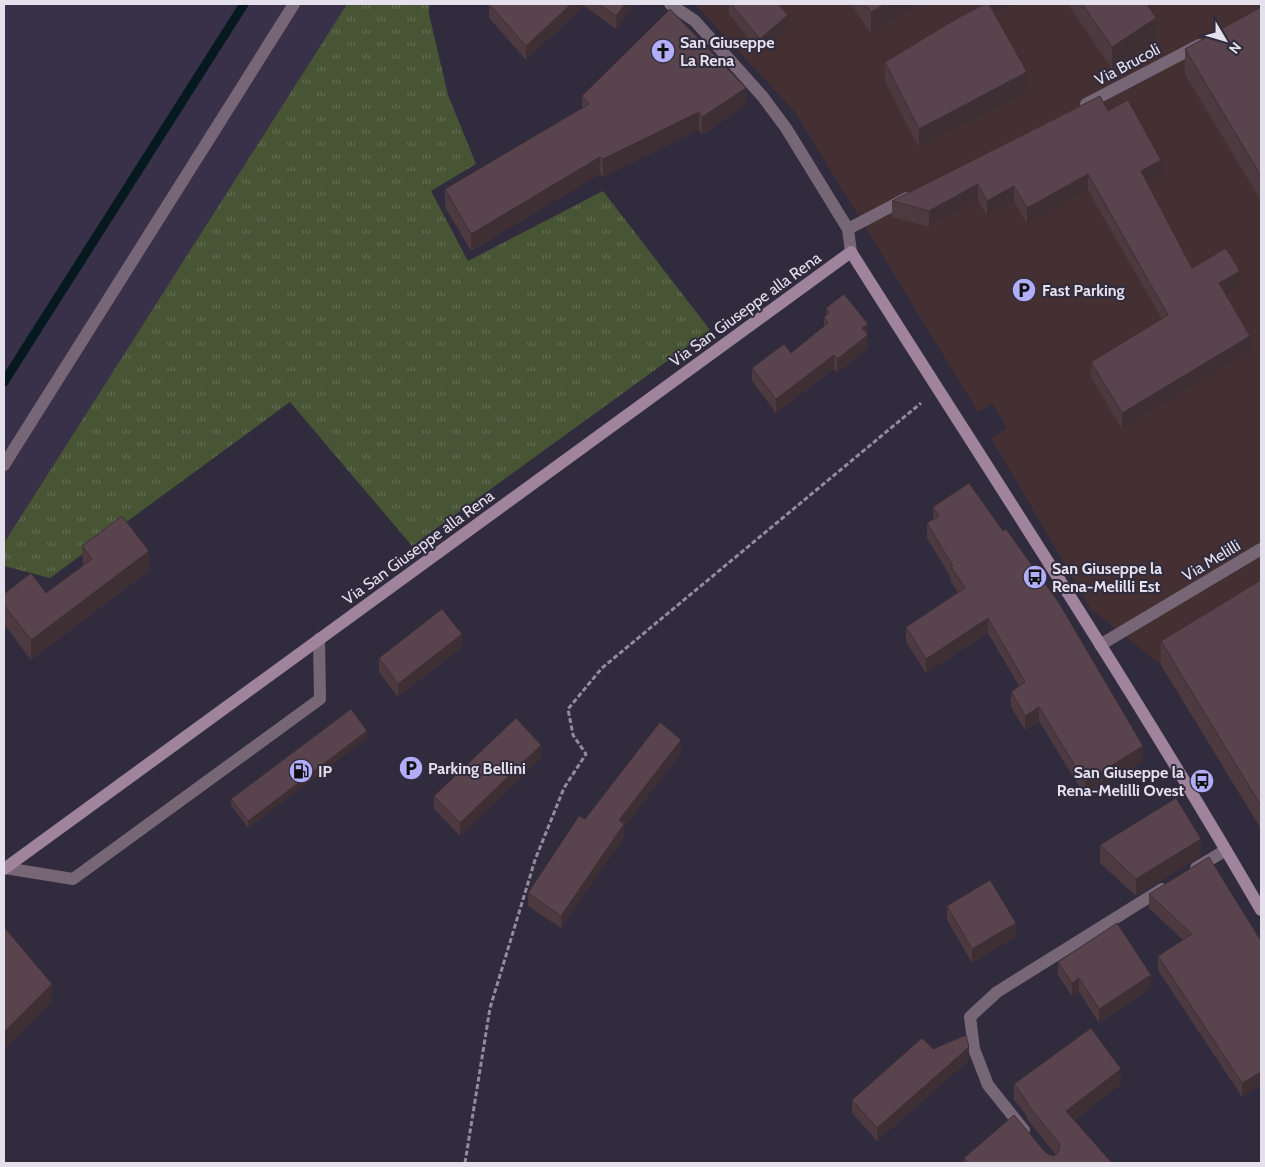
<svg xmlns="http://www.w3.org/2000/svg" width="1265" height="1167" viewBox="0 0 1265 1167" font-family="Cabin,sans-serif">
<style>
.industrial{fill:#443032}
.built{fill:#383149}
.grass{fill:url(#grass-tufts)}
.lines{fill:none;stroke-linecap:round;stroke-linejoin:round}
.stream{stroke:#05191e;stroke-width:9}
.path{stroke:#918d9c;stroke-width:3;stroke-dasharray:5 2.5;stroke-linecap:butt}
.service{stroke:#776675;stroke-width:12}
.minor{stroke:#776675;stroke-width:12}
.secondary{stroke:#a0849c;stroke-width:12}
.wall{fill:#4d3a41}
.shaded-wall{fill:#3e2f35}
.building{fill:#59434c;stroke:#3e2f35}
.labels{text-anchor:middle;stroke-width:4;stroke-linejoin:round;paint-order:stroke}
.poi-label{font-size:16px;font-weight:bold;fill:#e4e1ed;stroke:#302b3d;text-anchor:start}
.street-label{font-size:16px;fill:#e4e1ed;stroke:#302b3d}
</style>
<defs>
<pattern id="grass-tufts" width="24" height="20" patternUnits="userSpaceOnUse" patternTransform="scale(1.25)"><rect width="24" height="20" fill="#475535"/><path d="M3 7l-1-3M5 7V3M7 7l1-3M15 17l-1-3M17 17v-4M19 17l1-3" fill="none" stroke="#616d53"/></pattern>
</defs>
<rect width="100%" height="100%" fill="#302b3d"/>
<!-- industrial -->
<polygon class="industrial" points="695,4 1261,4 1261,829 1161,665 1091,609 991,438 1007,428 993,404 978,412 795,112"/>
<!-- built -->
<polygon class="built" points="4,4 347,4 4,543"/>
<!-- grass -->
<polygon class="grass" points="347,4 429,4 429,14 448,95 476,164 431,191 468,261 603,191 710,330 412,546 290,402 50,578 4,566 4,543"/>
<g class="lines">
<!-- stream -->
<polyline class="stream" points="4,382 244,4"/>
<!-- path -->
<polyline class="path" points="465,1163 490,1008 535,860 564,788 586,754 573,735 568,709 602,668 921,403"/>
<!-- service -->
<g class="service">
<polyline points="4,465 294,4"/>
<polyline points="5,868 73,879 320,699 319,639"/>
<polyline points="1196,868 1226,850"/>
<polyline points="1024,1130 988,1085 974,1049 970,1017 997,992 1162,889"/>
</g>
<!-- minor -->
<g class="minor">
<polyline points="670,4 695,21 763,97 786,128 848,229 851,252"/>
<polyline points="1086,104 1199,45"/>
<polyline points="848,229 907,198"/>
<polyline points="1100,645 1261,549"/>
</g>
<!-- secondary -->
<path class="secondary" d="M4,869L851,252C989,471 1132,687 1261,910"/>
</g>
<!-- wall -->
<g class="wall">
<polygon points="489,4 635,4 616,29 584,6 526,60 489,18"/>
<polygon points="729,4 778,4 788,28 760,52 729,14"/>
<polygon points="851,4 920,4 871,34"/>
<polygon points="978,4 1014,4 996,16 1027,92 919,148 885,81 885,62 979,7"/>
<polygon points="1068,4 1147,4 1156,40 1112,69"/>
<polygon points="1261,7 1261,201 1185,74 1185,49"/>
<polygon points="582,96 746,105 702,135 699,130 603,177 600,174 471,251 445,207 445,189 582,109"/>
<polygon points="1108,111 1161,176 1147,183 1192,268 1240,287 1226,295 1250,351 1122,429 1091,377 1091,362 1162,319 1088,190 1027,224 1014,201 987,216 978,200 929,227 892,217 892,201"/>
<polygon points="826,308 868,334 868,348 837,373 834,369 776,413 752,381 752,368 791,353 824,326 824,317 826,316"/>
<polygon points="933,507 1143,761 1085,796 1039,721 1025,730 1011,707 1011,692 1019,686 988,633 926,673 906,642 906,627 958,592 951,582 951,578 927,538 927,523 933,519"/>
<polygon points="82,546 149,571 31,660 4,624 4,594 46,593 83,566"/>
<polygon points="1261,580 1261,829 1161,665 1161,641"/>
<polygon points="462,647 398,697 379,672 379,658"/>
<polygon points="367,738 248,828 231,805 231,799"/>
<polygon points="681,753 624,827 624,837 561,928 528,906 528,893 585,819"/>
<polygon points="541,758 460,836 434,809 434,796"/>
<polygon points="1100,845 1201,856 1136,896 1100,863"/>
<polygon points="1149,894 1261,941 1242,1097 1158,970 1158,956 1183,940 1149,908"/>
<polygon points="947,906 1016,936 972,963 947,920"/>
<polygon points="1058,962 1151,988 1099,1023 1079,992 1072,996 1058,975"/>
<polygon points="933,1049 969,1060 877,1141 852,1113 852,1100"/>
<polygon points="1014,1084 1121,1084 1074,1120 1112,1163 964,1163 964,1158 1046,1153 1053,1156 1056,1155 1027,1119 1027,1116 1014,1100"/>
</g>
<!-- shaded-wall -->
<g class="shaded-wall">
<polygon points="571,4 584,4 584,6 526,60 526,46"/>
<polygon points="625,4 635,4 616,29 616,16"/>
<polygon points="885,4 920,4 871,34 871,12"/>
<polygon points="988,4 1014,4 988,21"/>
<polygon points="788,15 788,28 760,52 760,39"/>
<polygon points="1156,18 1156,40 1112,69 1112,47"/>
<polygon points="1027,72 1027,92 919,148 919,129"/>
<polygon points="746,88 746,105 702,135 702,117"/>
<polygon points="699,112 699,130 603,177 603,159"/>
<polygon points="600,157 600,174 471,251 471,234"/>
<polygon points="1161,160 1161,176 1141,187 1141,171"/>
<polygon points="1088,174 1088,190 1027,224 1027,208"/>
<polygon points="978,184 978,200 929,227 929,211"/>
<polygon points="1014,186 1014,201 987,216 987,201"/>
<polygon points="1240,271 1240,287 1219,299 1219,283"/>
<polygon points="868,324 868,348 837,373 837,359 862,328"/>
<polygon points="1250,336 1250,351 1122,429 1122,413"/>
<polygon points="834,355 834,369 776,413 776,399"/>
<polygon points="149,551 149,571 31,660 31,640"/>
<polygon points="988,618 988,633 926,673 926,659"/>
<polygon points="462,634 462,647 398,697 398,684"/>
<polygon points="1039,707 1039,721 1025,730 1025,716"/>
<polygon points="367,731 367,738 248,828 248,821"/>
<polygon points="681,740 681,753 624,827 624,837 561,928 561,916 619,820"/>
<polygon points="541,745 541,758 460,836 460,823"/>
<polygon points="1143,746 1143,761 1085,796 1085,782"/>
<polygon points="1201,839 1201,856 1136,896 1136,879"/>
<polygon points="1016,923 1016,936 972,963 972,949"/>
<polygon points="1151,975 1151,988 1099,1023 1099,1009"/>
<polygon points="1079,978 1079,992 1072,996 1072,983"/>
<polygon points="52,984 52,1002 4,1050 4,1032"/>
<polygon points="969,1047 969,1060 877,1141 877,1128"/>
<polygon points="1121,1069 1121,1084 1066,1126 1066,1111"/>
<polygon points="1261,1072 1261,1085 1242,1097 1242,1083"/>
</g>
<!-- building -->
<g class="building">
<polygon points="489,4 571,4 526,46"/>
<polygon points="599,4 625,4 616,16"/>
<polygon points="731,4 778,4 788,15 760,39"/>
<polygon points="865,4 885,4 871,12"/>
<polygon points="985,4 989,4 1027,72 919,129 885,62 956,19"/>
<polygon points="1082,4 1147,4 1156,18 1112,47"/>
<polygon points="1261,7 1261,176 1185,49"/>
<polygon points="670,9 746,88 702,117 699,112 603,159 600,157 471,234 445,189 589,104 582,96"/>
<polygon points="1100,96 1108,111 1128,100 1161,160 1141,171 1192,268 1226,248 1240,271 1219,283 1250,336 1122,413 1091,362 1168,315 1088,174 1027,208 1014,186 987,201 978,184 929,211 892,201"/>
<polygon points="844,294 868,324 862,328 868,335 837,359 834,355 776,399 752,368 784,344 791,353 828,323 824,317 829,313 826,308"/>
<polygon points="969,483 1003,531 1006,529 1059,603 1143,746 1085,782 1039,707 1025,716 1011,692 1025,682 988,618 926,659 906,627 965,588 951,567 953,566 927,523 939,516 933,507"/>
<polygon points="122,516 149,551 31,640 4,605 4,594 31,573 46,593 92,559 82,546"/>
<polygon points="1261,580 1261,806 1161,641"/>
<polygon points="442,609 462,634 398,684 379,658"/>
<polygon points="351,709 367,731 248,821 231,799"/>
<polygon points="516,718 541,745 460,823 434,796"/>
<polygon points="660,722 681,740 619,820 624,824 561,916 528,893 579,816 585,819"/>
<polygon points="1176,798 1201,839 1136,879 1100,845"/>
<polygon points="1209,857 1261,941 1261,1072 1242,1083 1158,956 1192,934 1149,894"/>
<polygon points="990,880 1016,923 972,949 947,906"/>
<polygon points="1117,923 1151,975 1099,1009 1079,978 1072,983 1058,962"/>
<polygon points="4,927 52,984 4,1032"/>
<polygon points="1091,1028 1121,1069 1066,1111 1112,1163 968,1163 964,1158 1014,1115 1046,1153 1053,1156 1057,1154 1060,1147 1059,1143 1027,1104 1028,1103 1014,1084"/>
<polygon points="966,1035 969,1047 877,1128 852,1100 922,1038 933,1049"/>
</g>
<!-- icons -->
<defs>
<g id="church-disc" transform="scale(1.25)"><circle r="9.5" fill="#b2adf9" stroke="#302b3d"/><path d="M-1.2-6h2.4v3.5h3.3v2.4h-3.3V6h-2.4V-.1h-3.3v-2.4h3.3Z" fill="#111"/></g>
<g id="parking-disc" transform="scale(1.25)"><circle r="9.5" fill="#b2adf9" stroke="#302b3d"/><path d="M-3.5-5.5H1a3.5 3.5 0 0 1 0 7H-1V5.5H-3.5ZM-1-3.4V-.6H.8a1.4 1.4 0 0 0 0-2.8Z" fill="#111"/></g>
<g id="bus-disc" transform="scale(1.25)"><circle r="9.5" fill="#b2adf9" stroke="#302b3d"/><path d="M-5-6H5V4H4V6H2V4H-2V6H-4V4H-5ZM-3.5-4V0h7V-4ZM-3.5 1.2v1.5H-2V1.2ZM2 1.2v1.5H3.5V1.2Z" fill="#111"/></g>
<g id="fuel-disc" transform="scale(1.25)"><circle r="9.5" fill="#b2adf9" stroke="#302b3d"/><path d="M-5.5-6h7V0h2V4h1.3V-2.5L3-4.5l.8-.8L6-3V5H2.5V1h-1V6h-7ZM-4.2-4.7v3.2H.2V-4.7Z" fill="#111"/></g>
</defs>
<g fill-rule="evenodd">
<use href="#church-disc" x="663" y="51"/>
<use href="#parking-disc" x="1024" y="290"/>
<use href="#bus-disc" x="1035" y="577"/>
<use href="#parking-disc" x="411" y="768"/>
<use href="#fuel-disc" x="301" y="771"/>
<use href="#bus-disc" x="1202" y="781"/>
</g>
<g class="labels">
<!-- poi labels -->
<g class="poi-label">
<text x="680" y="48">San Giuseppe<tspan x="680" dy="18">La Rena</tspan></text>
<text x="1042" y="296">Fast Parking</text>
<text x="1052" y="574">San Giuseppe la<tspan x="1052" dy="18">Rena-Melilli Est</tspan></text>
<text x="428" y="774">Parking Bellini</text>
<text x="318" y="777">IP</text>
<text x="1184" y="778" text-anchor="end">San Giuseppe la<tspan x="1184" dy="18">Rena-Melilli Ovest</tspan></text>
</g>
<!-- street labels -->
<g class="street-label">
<text transform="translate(1127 64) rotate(-28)" y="6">Via Brucoli</text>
<text transform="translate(745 309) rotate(-36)" y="6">Via San Giuseppe alla Rena</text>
<text transform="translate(418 547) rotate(-36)" y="6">Via San Giuseppe alla Rena</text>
<text transform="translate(1211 560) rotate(-31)" y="6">Via Melilli</text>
</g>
</g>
<!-- border -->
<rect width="1265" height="1167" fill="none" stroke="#e4e1ed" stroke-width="10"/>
<!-- north arrow -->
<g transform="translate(1225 40) rotate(128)" stroke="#302b3d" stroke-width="4" paint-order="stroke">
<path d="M0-4L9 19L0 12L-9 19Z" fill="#e4e1ed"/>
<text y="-8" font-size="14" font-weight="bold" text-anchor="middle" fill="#e4e1ed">N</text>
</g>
</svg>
